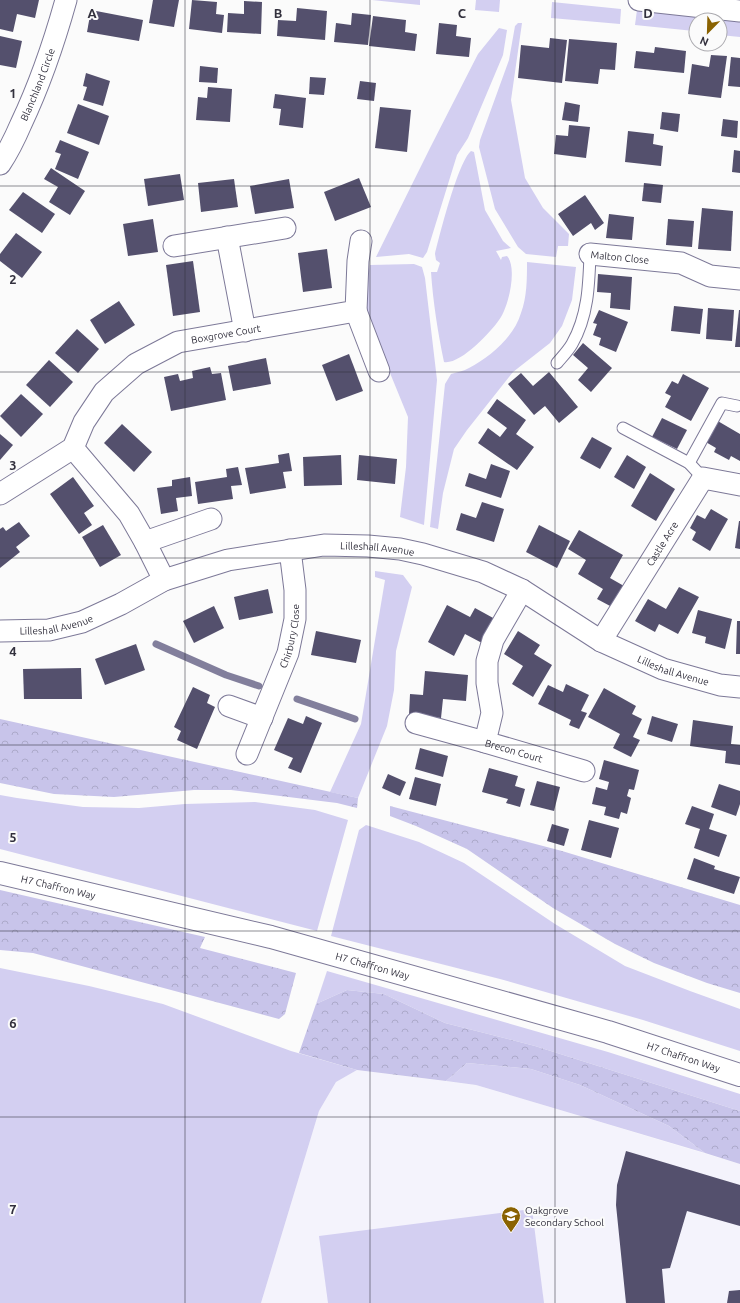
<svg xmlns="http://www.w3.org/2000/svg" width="740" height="1303" viewBox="0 0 740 1303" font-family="Ubuntu,sans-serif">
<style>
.built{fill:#f4f3fc}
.green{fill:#d3cff1}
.forest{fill:url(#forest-crowns)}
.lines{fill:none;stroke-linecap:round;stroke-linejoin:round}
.stream{stroke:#827f9c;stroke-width:7}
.building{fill:#54506d}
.lane-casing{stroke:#7d7998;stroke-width:13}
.street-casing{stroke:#7d7998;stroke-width:23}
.secondary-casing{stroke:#7d7998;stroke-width:24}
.lane{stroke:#fff;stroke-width:11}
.street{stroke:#fff;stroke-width:21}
.secondary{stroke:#fff;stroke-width:22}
.grid{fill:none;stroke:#32303d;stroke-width:1;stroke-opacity:0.55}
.labels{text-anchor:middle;stroke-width:4;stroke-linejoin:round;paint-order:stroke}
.street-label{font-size:10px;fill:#32303d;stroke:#fbfbfb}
.poi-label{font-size:10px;fill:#32303d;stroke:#fbfbfb;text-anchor:start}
.grid-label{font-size:13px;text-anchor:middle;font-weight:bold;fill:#32303d;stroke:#fbfbfb;stroke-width:4;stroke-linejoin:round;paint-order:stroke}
</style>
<defs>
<pattern id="forest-crowns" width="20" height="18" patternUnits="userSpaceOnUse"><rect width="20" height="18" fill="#c8c4ea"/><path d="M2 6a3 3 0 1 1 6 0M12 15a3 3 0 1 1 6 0" fill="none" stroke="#aca9ca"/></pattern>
</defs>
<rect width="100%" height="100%" fill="#fbfbfb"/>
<!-- built -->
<polygon class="built" points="357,1070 476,1085 740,1164 740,1303 261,1303 319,1111 336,1082"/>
<!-- green -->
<g class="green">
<polygon points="372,0 420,0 420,5"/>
<polygon points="476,0 500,0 499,12 475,10"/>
<polygon points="552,2 621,9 620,24 551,18"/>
<polygon points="637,10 696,16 694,31 635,25"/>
<polygon points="712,18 740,22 740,37 720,35 720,20 712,20"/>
<polygon points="518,23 522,23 511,100 525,178 543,208 569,234 568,246 558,246 556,257 526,254 518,247 495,209 479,147 480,140 509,60 515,26"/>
<polygon points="499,28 507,30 503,55 468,138 457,155 427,252 423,258 409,254 376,257 430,148 478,54"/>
<path d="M471,151L474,152L485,210L503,241L511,248L496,251L501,260L502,257L507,256C518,268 508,309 499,320C490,333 460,365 444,362C438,333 433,302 431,272H437L440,263L436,260L435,254C440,234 458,162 471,151Z"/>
<path d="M527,262L576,267L572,300L562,326L550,343L513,372L467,430L454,449L443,493L438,529L430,527L445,384L451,374C457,372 464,371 469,368C490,357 514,337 521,313C527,297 527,279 527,262Z"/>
<polygon points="414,264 422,267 425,278 437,380 424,525 400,517 406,467 408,417 363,307 370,265"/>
<polygon points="375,571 403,575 412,587 396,651 394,690 387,726 358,798 330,792 361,724 385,580 375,577"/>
<polygon points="0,795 17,798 83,807 139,808 185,804 255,802 315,810 348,820 317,931 0,849"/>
<polygon points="366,825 419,842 464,863 555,924 625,966 690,991 740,1009 740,1051 643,1020 500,979 331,936 359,830"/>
<polygon points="0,968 89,986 163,1004 291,1051 357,1070 336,1082 319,1111 261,1303 0,1303"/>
<polygon points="327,971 608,1052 740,1094 740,1111 535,1046 445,1023 384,994 347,990 316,1004"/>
<polygon points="467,1063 531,1069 580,1085 669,1126 705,1153 476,1085 446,1081"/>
<polygon points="532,1209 544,1303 328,1303 319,1236"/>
</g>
<!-- forest -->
<g class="forest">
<polygon points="0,719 358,798 357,808 337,803 231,790 194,790 114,797 54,794 0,783"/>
<polygon points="390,806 562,851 740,905 740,993 707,983 654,963 615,944 553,908 467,849 416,826 390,816"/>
<polygon points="0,890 205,937 200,948 296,973 285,1014 279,1019 33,953 0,950"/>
<polygon points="347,990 384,994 445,1023 535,1046 740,1111 740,1164 705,1153 669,1126 580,1085 531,1069 467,1063 446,1081 357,1070 299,1053 316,1004"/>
</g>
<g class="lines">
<!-- stream -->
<g class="stream">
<polyline points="156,644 226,675 259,686"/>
<polyline points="297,699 355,719"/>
</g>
</g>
<!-- building -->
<g class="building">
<polygon points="0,0 39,0 35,18 17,14 13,32 0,29"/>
<polygon points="153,0 179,0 174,27 149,23"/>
<polygon points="192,0 217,2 216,14 224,15 222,33 189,29"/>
<polygon points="244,1 262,2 261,34 227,32 228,13 244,14"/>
<polygon points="297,8 327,11 325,40 277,36 278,20 296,21"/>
<polygon points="91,10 143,20 139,41 87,32"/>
<polygon points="352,13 371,15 368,45 334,42 336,23 351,25"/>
<polygon points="373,16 406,20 405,32 417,34 415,51 369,46"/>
<polygon points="439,23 457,25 456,36 471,38 469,57 436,54"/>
<polygon points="0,36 22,41 16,68 0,65"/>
<polygon points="550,38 567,40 562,83 518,78 521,45 549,48"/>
<polygon points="569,39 617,43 615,70 600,69 598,84 565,81"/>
<polygon points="655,47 686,51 684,73 634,68 636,51 654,53"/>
<polygon points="711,55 727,56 721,98 688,94 692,64 709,67"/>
<polygon points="731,57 740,58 740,87 728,86"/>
<polygon points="200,66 218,68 217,83 199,82"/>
<polygon points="86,73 110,81 103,106 83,100 87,87 83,86"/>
<polygon points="310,77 326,78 324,95 309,94"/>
<polygon points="360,81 376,83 374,101 357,99"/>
<polygon points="208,87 232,89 230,122 196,120 198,97 207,98"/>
<polygon points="275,94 306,98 303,128 279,125 281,109 273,108"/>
<polygon points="565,102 580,105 578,122 562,120"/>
<polygon points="78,104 109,116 99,145 67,133"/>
<polygon points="380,107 411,110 407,152 375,148"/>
<polygon points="662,112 680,114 678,132 660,129"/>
<polygon points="723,119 738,121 737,138 721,136"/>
<polygon points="569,125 590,127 586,158 554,154 556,135 568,136"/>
<polygon points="628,131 654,134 653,144 663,146 661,166 625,162"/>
<polygon points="60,140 89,152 78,179 55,169 61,154 55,152"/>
<polygon points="734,150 740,151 740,173 732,172"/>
<polygon points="51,168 85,191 70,215 49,202 58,187 44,179"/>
<polygon points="180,174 184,200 148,206 144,179"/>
<polygon points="359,178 371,207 335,221 324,192"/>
<polygon points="234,179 238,207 201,212 198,183"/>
<polygon points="289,179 294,208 255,214 250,186"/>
<polygon points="644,183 663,185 661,203 642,201"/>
<polygon points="23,192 55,214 42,233 9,210"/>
<polygon points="585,195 604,223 595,230 591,223 573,236 558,214"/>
<polygon points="702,208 733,211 731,251 698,249"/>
<polygon points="609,214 634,217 632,240 606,238"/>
<polygon points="153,219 158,252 128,256 123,224"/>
<polygon points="668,219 694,221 692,247 666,245"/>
<polygon points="16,233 42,252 22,278 0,261 0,254"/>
<polygon points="327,249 332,288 303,292 298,253"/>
<polygon points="193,261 200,312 173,316 166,265"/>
<polygon points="598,274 632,277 630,310 610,308 611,293 597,292"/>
<polygon points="119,301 135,325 105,344 90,320"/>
<polygon points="674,306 703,309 700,334 671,331"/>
<polygon points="708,308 734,310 732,341 706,339"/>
<polygon points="599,310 628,322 616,352 599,345 601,338 593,335 597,324 593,323"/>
<polygon points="739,310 740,310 740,347 735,347"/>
<polygon points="77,329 99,349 78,373 55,353"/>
<polygon points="583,343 612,368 591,392 578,380 588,368 573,355"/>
<polygon points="349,354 363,391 336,401 322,365"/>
<polygon points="266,358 271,384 233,391 228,366"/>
<polygon points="49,360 73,382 50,407 26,385"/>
<polygon points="210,367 212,374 221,373 226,400 171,411 164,377 178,374 180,381 193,378 192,371"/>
<polygon points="549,372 578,407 559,423 545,406 534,415 508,384 521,373 533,386"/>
<polygon points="683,374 709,388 691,421 665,407 671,396 665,393 672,381 678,384"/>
<polygon points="21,394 43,414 21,437 0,416"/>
<polygon points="497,399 526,420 516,434 534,447 517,470 478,443 488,428 500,437 507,428 487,413"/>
<polygon points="662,418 687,430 677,449 652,437"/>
<polygon points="716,420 740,434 740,461 731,456 729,460 714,452 716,448 704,441"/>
<polygon points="122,424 152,452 134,472 104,443"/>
<polygon points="0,434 13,445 0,460"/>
<polygon points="592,437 612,448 600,469 580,458"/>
<polygon points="289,453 292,471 283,472 286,488 250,494 245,468 279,463 278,455"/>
<polygon points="341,455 342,485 304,486 303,457"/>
<polygon points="359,455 397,459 395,484 357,480"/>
<polygon points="627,455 646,467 634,489 614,477"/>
<polygon points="491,464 510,471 501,498 465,486 469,473 486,479"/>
<polygon points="238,467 242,485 231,486 233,499 198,504 195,482 227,477 226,469"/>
<polygon points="650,473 675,489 656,521 631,506"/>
<polygon points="73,477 94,506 84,513 92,525 79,534 50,494"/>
<polygon points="190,477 192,496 176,498 178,511 161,514 157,488 172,486 172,480"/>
<polygon points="482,502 504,509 494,542 456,530 461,513 476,518"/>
<polygon points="711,509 728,519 710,551 692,540 696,532 690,528 697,515 705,519"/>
<polygon points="739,521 740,521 740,549 735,548"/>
<polygon points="19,522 30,536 16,547 20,552 0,568 0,529 3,527 6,531"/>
<polygon points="103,525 121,555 100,567 82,537"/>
<polygon points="539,525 570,541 557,568 526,552"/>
<polygon points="579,530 623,555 610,578 624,586 612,607 597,599 603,589 578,574 586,560 568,549"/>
<polygon points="679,587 699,597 678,634 659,624 655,632 635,621 648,599 666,609"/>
<polygon points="268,589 273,613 239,620 234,597"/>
<polygon points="447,605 470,617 475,608 495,619 482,643 465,634 454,656 428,642"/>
<polygon points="214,606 224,628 194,643 183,621"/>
<polygon points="698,610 732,619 725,649 705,643 706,637 692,633"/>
<polygon points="737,621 740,621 740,654 736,654"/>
<polygon points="316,631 361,640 356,663 311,655"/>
<polygon points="518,631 540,645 534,654 552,665 533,697 512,684 523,666 504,654"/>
<polygon points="136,644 145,670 105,685 95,659"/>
<polygon points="81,668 82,699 24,699 23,669"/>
<polygon points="425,671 468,675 466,701 443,699 441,718 409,715 410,694 423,695"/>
<polygon points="566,684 589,695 581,711 587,713 579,729 569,725 571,720 538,704 548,685 563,692"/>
<polygon points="193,687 210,695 207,703 215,707 197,749 177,740 181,731 174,727"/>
<polygon points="604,688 636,706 632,714 642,719 633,737 640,740 631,757 613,748 620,734 588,717"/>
<polygon points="306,716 322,723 301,773 288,768 293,758 274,750 288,718 303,724"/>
<polygon points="652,716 678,724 672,742 647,734"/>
<polygon points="693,720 733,726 731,744 740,745 740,765 725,763 726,751 690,746"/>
<polygon points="420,748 448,756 443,777 415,769"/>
<polygon points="604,760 639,770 634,790 629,789 627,796 631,798 627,814 621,812 619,819 604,815 606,807 592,804 596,787 607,790 609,782 599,779"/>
<polygon points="489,768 518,776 515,786 525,789 520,807 506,803 508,799 482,792"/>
<polygon points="388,774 406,782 400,796 382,788"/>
<polygon points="415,777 441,784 436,806 409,799"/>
<polygon points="537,781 560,787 554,811 530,805"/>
<polygon points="719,784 740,791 740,804 736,816 711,807"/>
<polygon points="692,806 714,814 709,829 727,835 719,857 694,848 700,829 685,824"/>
<polygon points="589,820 619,828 611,858 581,850"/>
<polygon points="552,824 569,829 564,846 547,841"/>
<polygon points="694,858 715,866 714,869 740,877 734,894 687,879"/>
<polygon points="626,1151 740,1185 740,1226 687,1211 670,1268 662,1269 665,1303 626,1303 616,1205 617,1185"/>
<polygon points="740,1290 740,1303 727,1303 729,1291"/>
</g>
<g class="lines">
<!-- lane casing -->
<g class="lane-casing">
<g id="lane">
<path d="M557,363C562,357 568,351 572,344C588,316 589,285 590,254"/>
<polyline points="623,428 689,463 703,478"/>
<polyline points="689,463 722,403 737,406"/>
</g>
</g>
<!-- street casing -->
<g class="street-casing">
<g id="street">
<polyline points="639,0 740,11"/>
<path id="s1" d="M0,164C8,152 15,138 21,124C40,84 54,43 66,0"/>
<polyline points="227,237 245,331"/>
<polyline points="174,246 285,228"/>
<path id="s2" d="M590,254L681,263L710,276L740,279"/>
<polyline points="356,311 379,371"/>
<polyline points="73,448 129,514 145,542 164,580"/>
<path id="s3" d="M0,494L73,448L84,422L104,392L136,364L178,342L356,311L358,261L361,241"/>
<polyline points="145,542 211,519"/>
<path id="s4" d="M522,590L493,640L487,661V683L492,713L485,742L584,771"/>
<path id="s5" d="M0,631L49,630L82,622L121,604L164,580L228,560L324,545L368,546L400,549L423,554L483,572L522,590L601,641L663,669L720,685L740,687"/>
<path id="s6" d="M601,641L703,478L740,485"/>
<polyline points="229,706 262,718"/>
<polyline points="416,723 485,742"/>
<path id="s7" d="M247,754L288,653L295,619V590L290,550"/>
</g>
</g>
<!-- secondary casing -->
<g class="secondary-casing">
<g id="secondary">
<path id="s8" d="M0,873L271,937L608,1032L740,1075"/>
</g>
</g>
<!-- lane -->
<use href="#lane" class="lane"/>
<!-- street -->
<use href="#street" class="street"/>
<!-- secondary -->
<use href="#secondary" class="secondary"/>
</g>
<!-- grid -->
<path class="grid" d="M185,0V1303M370,0V1303M555,0V1303M0,186H740M0,372H740M0,558H740M0,745H740M0,931H740M0,1117H740"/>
<!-- icons -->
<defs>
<g id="school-pin" transform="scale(1)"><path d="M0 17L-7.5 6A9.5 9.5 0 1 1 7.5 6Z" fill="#8a6201" stroke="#fbfbfb"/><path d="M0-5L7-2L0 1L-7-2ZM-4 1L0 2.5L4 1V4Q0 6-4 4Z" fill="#fff"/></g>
</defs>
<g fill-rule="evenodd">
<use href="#school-pin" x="511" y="1216"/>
</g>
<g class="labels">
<!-- street labels -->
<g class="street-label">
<text dy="4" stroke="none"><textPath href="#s1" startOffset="88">Blanchland Circle</textPath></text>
<text dy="4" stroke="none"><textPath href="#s2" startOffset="30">Malton Close</textPath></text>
<text dy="4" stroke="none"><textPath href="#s3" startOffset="289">Boxgrove Court</textPath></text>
<text dy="4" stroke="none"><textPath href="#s6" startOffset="115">Castle Acre</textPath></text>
<text dy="4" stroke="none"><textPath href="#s5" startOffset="393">Lilleshall Avenue</textPath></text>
<text dy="4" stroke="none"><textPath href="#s5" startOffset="57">Lilleshall Avenue</textPath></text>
<text dy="4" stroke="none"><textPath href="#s7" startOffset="126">Chirbury Close</textPath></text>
<text dy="4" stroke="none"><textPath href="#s5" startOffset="717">Lilleshall Avenue</textPath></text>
<text dy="4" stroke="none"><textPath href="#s4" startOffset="192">Brecon Court</textPath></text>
<text dy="4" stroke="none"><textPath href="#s8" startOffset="60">H7 Chaffron Way</textPath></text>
<text dy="4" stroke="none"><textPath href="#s8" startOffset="384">H7 Chaffron Way</textPath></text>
<text dy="4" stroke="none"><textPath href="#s8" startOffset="708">H7 Chaffron Way</textPath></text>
</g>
<!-- poi labels -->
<g class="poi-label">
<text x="525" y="1214">Oakgrove<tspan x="525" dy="12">Secondary School</tspan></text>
</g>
</g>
<g class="grid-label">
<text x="92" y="18">A</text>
<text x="278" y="18">B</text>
<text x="462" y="18">C</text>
<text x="648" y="18">D</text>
<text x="13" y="98">1</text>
<text x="13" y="284">2</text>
<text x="13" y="470">3</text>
<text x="13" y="656">4</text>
<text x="13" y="842">5</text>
<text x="13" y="1028">6</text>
<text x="13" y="1214">7</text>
</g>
<!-- north arrow -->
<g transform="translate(708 32) rotate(203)"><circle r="19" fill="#fbfbfb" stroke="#abaaaf"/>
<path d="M0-3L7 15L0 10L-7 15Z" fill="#8a6201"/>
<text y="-6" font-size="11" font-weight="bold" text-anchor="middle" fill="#32303d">N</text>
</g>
</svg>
